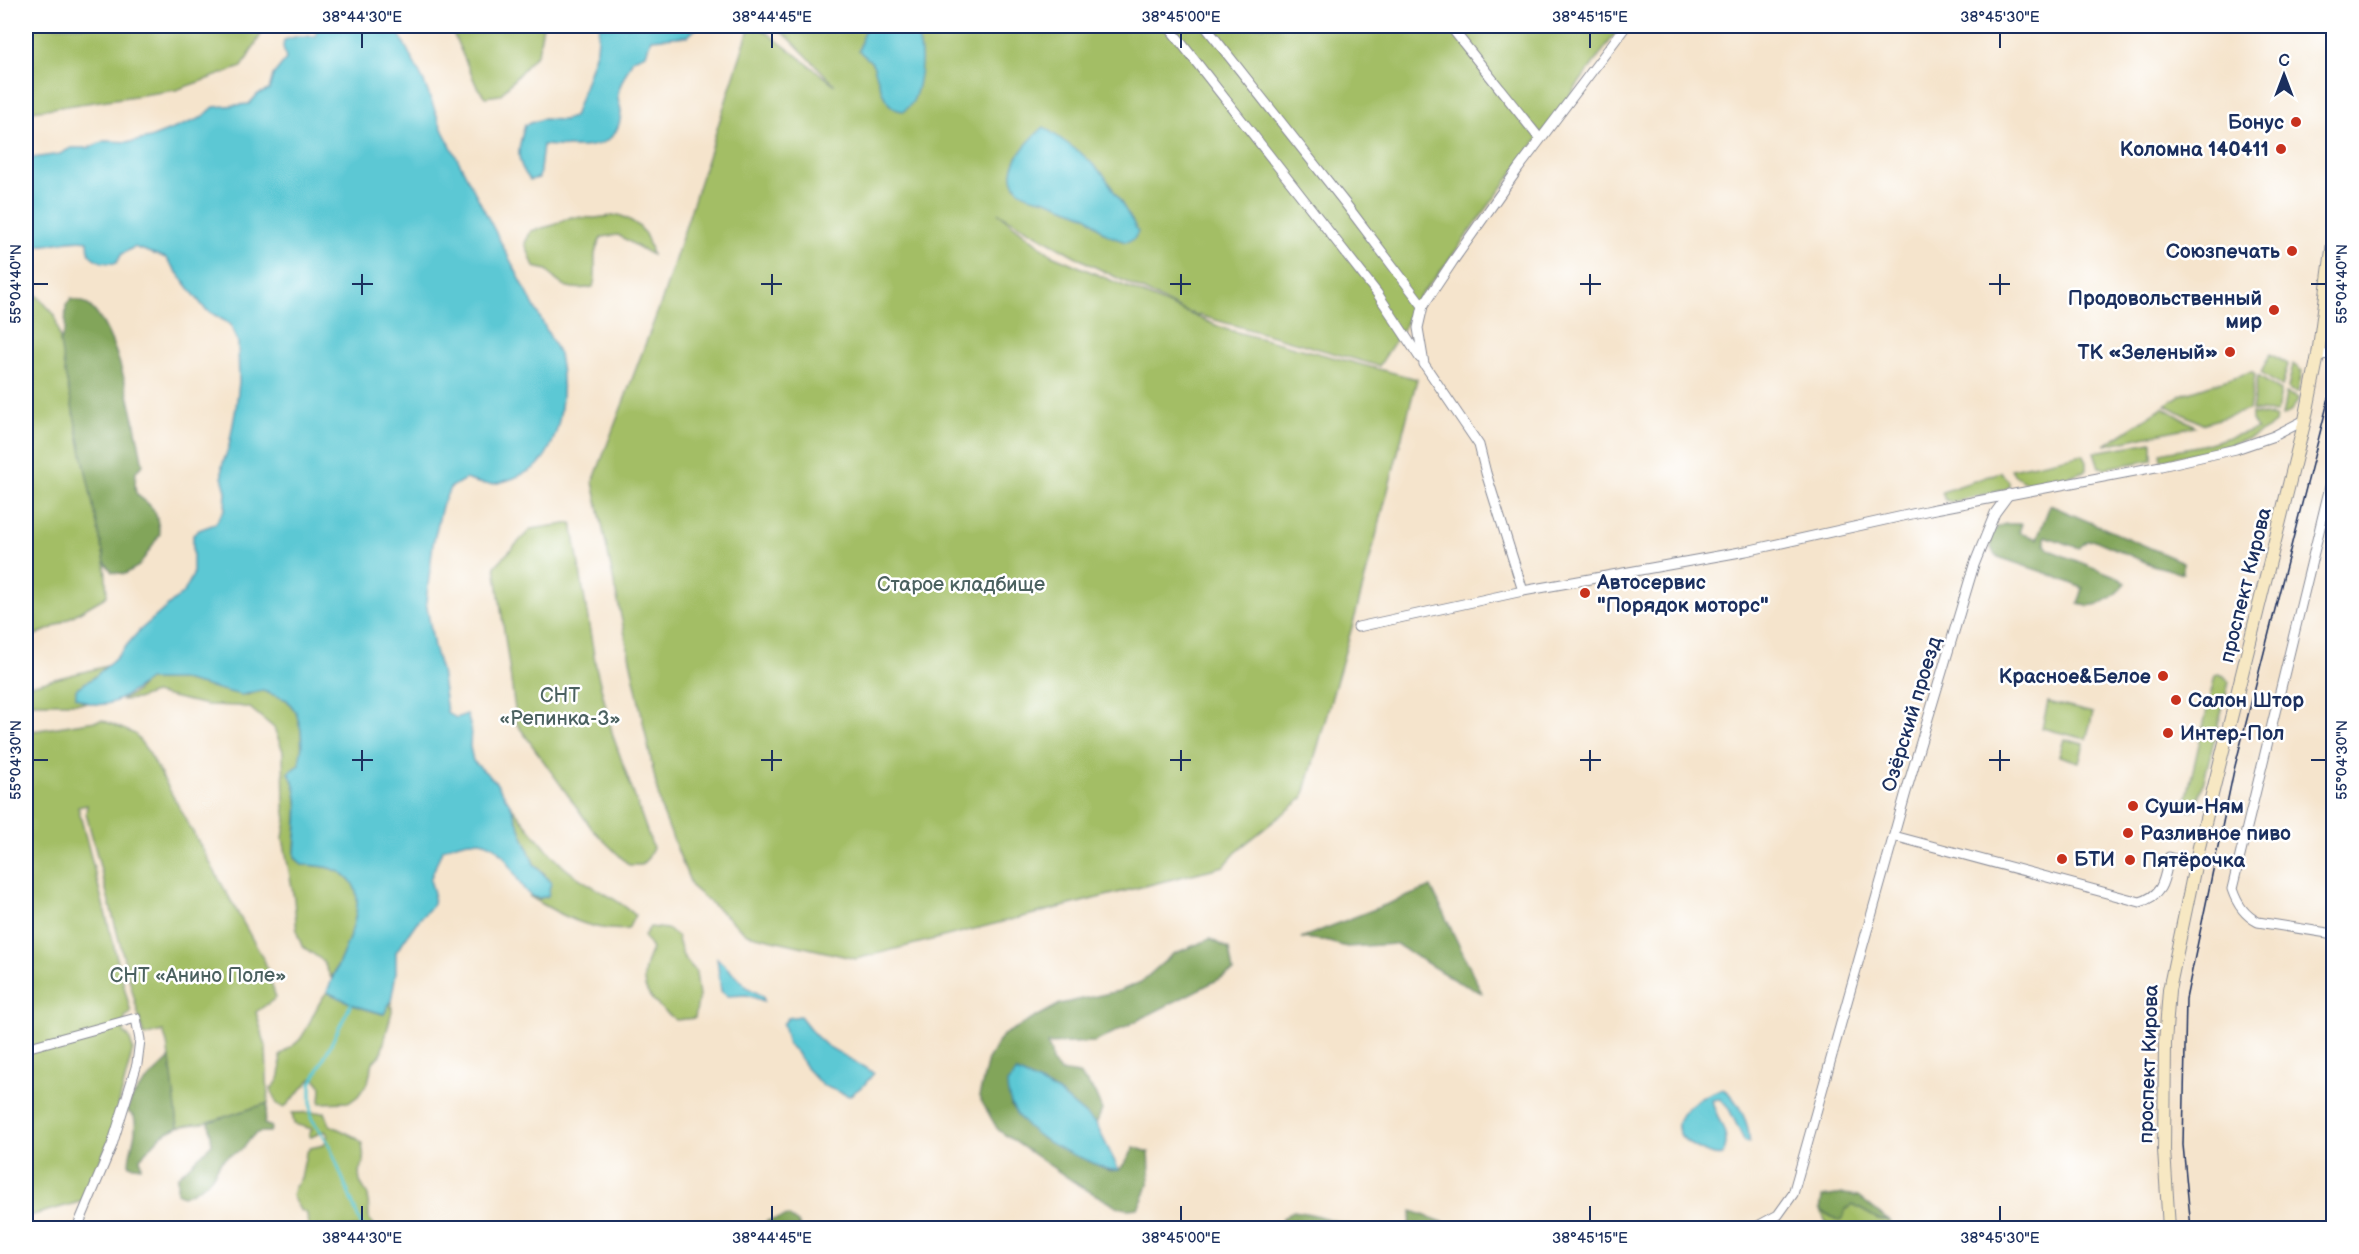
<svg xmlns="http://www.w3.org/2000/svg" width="2359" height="1254" viewBox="0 0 2359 1254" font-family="'Balsamiq Sans',sans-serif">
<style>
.green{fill:#a3be65;stroke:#5f7662;stroke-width:1.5}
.forest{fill:#82a55a;stroke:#4e6a5c;stroke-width:1.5}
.water{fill:#5cc8d4;stroke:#3c7c99;stroke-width:1.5}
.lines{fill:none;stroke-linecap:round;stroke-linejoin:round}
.stream{stroke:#5cc8d4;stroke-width:3}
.street-casing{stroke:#888a95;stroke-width:11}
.secondary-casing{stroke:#888a95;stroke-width:14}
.street{stroke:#fff;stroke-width:9}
.secondary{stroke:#f7e8c3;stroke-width:12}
.tram{stroke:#1b2f5e;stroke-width:1.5}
.ticks{fill:none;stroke:#1b2f5e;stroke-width:2}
.poi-dot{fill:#c8321e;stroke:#fff;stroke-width:2}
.labels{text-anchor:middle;stroke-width:5;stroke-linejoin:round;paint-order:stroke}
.poi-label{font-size:20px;font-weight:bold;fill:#1b2f5e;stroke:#fff;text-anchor:start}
.park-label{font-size:20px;fill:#4b6160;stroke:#fff}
.street-label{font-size:20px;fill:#1b2f5e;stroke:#fff}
.neatline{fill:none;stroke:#1b2f5e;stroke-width:2}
.ticks-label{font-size:15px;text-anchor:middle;fill:#1b2f5e}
</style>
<rect width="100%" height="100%" fill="#fff"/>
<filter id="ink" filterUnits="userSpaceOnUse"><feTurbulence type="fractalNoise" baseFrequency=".0167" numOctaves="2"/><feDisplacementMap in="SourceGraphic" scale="12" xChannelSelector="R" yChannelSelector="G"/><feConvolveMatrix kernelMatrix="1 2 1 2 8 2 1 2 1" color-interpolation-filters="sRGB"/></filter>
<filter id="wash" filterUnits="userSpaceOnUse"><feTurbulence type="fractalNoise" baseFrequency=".008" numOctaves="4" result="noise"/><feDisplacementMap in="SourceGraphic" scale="24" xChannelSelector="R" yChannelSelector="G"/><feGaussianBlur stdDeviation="1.35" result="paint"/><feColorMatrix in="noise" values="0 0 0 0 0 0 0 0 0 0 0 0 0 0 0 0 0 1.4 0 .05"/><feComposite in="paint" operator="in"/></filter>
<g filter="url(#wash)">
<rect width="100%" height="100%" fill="#f5e4cc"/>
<!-- green -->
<g class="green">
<polygon points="26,26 266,26 242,67 176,90 26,112"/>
<polygon points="450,26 543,26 538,53 500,95 485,97 477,87"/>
<polygon points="750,26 758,26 835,85 789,38 773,26 1621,26 1443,268 1418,298 1403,329 1379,366 1187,312 1089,264 998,213 1052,255 1225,329 1417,379 1356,613 1303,798 1239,849 1224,866 856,959 747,934 692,887 661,808 593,482 662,300"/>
<path d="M619,215C641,224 647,231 652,255L618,235L602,237C588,258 600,267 593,287C572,291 560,288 547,270L534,267L525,243L531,231L554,225L571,217L595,218Z"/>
<polygon points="31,289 55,315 105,562 107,596 52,628 26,639 26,290"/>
<polygon points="2270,354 2288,364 2282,387 2261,373"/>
<polygon points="2293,364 2302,371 2298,392 2292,391 2288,388"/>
<polygon points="2250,372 2253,372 2255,375 2249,410 2202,424 2166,405 2180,395"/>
<polygon points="2258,376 2281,391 2277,413 2252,410"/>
<path d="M2286,393L2298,398C2297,405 2289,414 2282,416Z"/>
<polygon points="2163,407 2195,426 2105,445"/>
<path d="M2252,413L2275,417L2276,418L2275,423C2248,446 2195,452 2161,460L2160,453L2202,445L2257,429L2252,420Z"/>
<polygon points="2152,442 2152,460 2105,468 2099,467 2094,452"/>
<path d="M2083,454L2086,459V470C2075,475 2036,486 2025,482C2018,480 2014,475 2011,469Z"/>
<polygon points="2000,472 2009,481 2009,486 2004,490 1951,502 1945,500 1942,492"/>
<polygon points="572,523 596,667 613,736 653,848 648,858 641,865 629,865 593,830 517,724 495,566 531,529"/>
<polygon points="107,666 92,679 78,687 83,701 88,703 26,703 26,686"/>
<polygon points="2218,674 2224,676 2229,682 2199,800 2193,810 2184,809 2215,675"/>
<path d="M148,680H183L247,695L263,690L287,700L296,712L301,730L302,758L299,764L289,773C304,799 294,828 295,857L302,865C318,865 340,868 351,880C370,898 342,960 331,978L323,961L302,946L297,933L294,899L283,838L286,820L284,805L283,751L274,728L250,708L238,706L207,705L154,693L137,699L121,700L133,694Z"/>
<polygon points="2048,702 2093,713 2086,739 2042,728"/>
<polygon points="102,720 135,734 149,753 265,962 276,998 256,1012 266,1047 268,1103 209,1122 178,1127 167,1043 163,1031 144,1036 86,813 87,805 78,807 131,1013 125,1017 124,1033 129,1037 133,1049 110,1138 83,1201 26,1217 26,732"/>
<polygon points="2064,739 2084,744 2079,762 2059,756"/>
<path d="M511,806C528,826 545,850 564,867C586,886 614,895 635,915L628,929C592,933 558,914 529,896L540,899L545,874L534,864Z"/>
<path d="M650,927L667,929L677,936L683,956L696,972L699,996L695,1018L676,1020C645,997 635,985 652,949L644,936Z"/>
<path d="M327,992L359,1007L383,1014L391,1001L392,1011L381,1054L373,1062L368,1082L358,1096L350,1102L320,1103C320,1091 325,1083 312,1078L284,1108L277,1104L271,1089C283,1077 281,1072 280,1056C287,1048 295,1046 301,1038C311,1023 315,1006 327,992Z"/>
<polygon points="325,1112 330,1125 355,1137 362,1143 364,1161 359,1174 360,1182 368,1195 369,1219 377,1228 308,1228 307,1214 300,1210 292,1196 294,1188 301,1178 306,1153 310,1148 324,1145 328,1135 325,1131 311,1137 309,1135 312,1129 294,1124 292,1113"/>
<polygon points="1853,1205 1878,1219 1889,1221 1893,1228 1849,1228 1828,1226 1820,1210 1839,1221 1844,1216 1845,1210"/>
</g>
<!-- forest -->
<g class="forest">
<path d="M71,299C75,300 81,301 85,303C119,323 135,427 143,465L136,471C133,504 138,490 153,509C158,515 158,527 160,534L139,566L125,574L112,572L105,562L65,373L60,342L65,329L66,305Z"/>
<path d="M2050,505L2183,562V573L2152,565L2095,540L2087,541L2079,548L2045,536V545L2049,550L2115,576L2126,583C2113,598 2098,610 2078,604L2083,588L2046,573L1998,557C1987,550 1988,530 2002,525C2008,523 2015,524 2022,524L2019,532L2037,539Z"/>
<polygon points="1431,887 1482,993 1456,981 1396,944 1347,947 1321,940 1301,938"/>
<path d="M1210,939L1229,949L1233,972L1095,1042L1047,1044L1051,1052L1052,1062L1060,1071L1079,1074L1094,1091L1102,1110L1096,1124L1058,1092L1017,1072L1011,1106L1042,1139L1110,1171L1119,1170L1128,1159L1134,1147L1149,1152C1151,1176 1150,1187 1138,1208L1128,1209L1116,1206L1080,1186L998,1130L979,1097L988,1059L1003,1035L1060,1004L1119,991L1141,982L1173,954Z"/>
<path d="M170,1058L178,1127L162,1135L140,1158L141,1167L129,1165C129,1148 139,1133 134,1116L128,1112C127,1094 158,1071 170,1058Z"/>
<path d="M268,1103L264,1124L272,1127L270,1132C251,1131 254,1136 244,1147C239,1153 233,1153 228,1156C218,1161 217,1171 211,1178C203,1187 194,1192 183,1196L177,1193V1177L212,1144L209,1122Z"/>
<polygon points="1844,1194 1858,1196 1889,1221 1878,1219 1853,1205 1845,1210 1844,1216 1839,1221 1820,1210 1822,1197"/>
<path d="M1293,1211C1316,1213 1338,1223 1361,1228H1328L1319,1222H1310L1303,1228H1279L1282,1219Z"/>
<polygon points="1412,1211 1459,1228 1408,1228"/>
<polygon points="788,1216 798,1223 801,1228 763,1228 767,1221"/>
</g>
<!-- water -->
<g class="water">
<path d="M317,26H395L424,82L443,131L559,354C566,387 563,438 538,465C533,470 521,475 514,478C493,486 485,486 465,479L450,488L442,506L433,544L426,602L434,647L441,671L447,712L456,718L467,714L471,728L470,747L473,761L495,781L511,806L534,864L551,882L548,896C506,913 522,810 442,850L430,880L434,893L433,905L416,923L396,952V973L391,1001L384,1014L359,1007L327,992C344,944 397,865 302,865L295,857C295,828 304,799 289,773L299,764L302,745L301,730L296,712L287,700L263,691L241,695L183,680H148C125,697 105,715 76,697V690L78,687L92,679L115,659L139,631L184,592L193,575V535L199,530L215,524L225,509L226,491L222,477V466L229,446L236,408L239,382L238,343L231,325L205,309L166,258L134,247L122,254L116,263C105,264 97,262 89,254L88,241C70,237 48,248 26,246V159L60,154L71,148H88L104,141L132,142L150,138L201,118L214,107L249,104L258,94L269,90L273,75L286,59L283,47L284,40L298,36H316Z"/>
<path d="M599,26H699L688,36L651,39L646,54L633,59C628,70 620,82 618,94C617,100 621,106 621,112C619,156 574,147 543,145L539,178L530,180C514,160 518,148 525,125L542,119L563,120L574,117L597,49Z"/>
<path d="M868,26C879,26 896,22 906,26C929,35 921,84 913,101C911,105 907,108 904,111C882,111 880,80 873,65C871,60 864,56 859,51L863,33Z"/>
<path d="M1044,127L1082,154L1104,175L1133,222L1138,232L1134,239L1126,242C1117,239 1109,237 1102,231C1096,226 1091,218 1085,215C1072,210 1059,205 1046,200C1037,197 1027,198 1020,191C997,171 1029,140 1044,127Z"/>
<polygon points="717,958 748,988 763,996 764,1001 747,995 727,996 721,991"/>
<polygon points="800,1016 815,1035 827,1046 874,1073 864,1085 849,1096 822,1085 807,1069 796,1052 788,1045 783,1024 788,1018"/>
<path d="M1017,1072L1058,1092L1096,1124L1119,1170C1106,1171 1097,1164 1084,1159C1051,1146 1007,1124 1007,1083Z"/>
<path d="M1723,1089C1737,1097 1751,1126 1749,1142H1745L1729,1109L1720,1099L1712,1100C1716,1121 1734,1135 1722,1155C1714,1157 1707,1153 1699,1149C1653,1128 1692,1097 1723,1089Z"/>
</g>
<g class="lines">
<!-- stream -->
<polyline class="stream" points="351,1004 311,1084 311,1118 328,1142 362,1227 365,1228"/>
</g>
</g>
<g filter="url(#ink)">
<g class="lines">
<!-- street casing -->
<g class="street-casing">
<g id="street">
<polyline points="1168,26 1377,293 1420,358"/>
<polyline points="1205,26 1345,203 1423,306"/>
<polyline points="1450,26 1536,134"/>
<polyline points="2318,355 2334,354"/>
<path d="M2334,470L2232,889C2237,904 2244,915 2258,922L2334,934"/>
<polyline points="1523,591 1486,473 1479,445 1424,364 1418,328 1423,306 1453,261 1518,169 1626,26"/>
<polyline points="1358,627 1523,591 1746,551 1930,510 2161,466 2236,449 2274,436 2305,420"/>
<path d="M1894,836L2140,902C2164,895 2164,879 2169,857L2195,865"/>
<polyline points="26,1048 136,1018 140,1040 137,1064 112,1145 77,1228"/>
<polyline points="1754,1228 1778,1215 1793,1194 1906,792 1974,565 1995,513 2009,494"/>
</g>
</g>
<!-- secondary casing -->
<g class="secondary-casing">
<polyline id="secondary" points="2169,1228 2164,1150 2165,1043 2169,990 2199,847 2305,420 2318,355 2334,235"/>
</g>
<!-- street -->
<use href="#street" class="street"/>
<!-- secondary -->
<use href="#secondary" class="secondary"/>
<!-- tram -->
<polyline class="tram" points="2191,1228 2183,1145 2186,999 2234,770 2334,378"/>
</g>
</g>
<!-- ticks -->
<path class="ticks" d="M362,33V48M772,33V48M1181,33V48M1590,33V48M2000,33V48M362,274V295M772,274V295M1181,274V295M1590,274V295M2000,274V295M33,284H48M352,284H373M761,284H782M1170,284H1191M1580,284H1601M1989,284H2010M2311,284H2326M362,750V771M772,750V771M1181,750V771M1590,750V771M2000,750V771M33,760H48M352,760H373M761,760H782M1170,760H1191M1580,760H1601M1989,760H2010M2311,760H2326M362,1206V1221M772,1206V1221M1181,1206V1221M1590,1206V1221M2000,1206V1221"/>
<!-- markers -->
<g class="poi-dot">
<circle cx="2296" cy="122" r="6"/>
<circle cx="2281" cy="149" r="6"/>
<circle cx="2292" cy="251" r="6"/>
<circle cx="2274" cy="310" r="6"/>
<circle cx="2230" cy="352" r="6"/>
<circle cx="1585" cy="593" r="6"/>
<circle cx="2163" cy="676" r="6"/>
<circle cx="2176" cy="700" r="6"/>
<circle cx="2168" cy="733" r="6"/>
<circle cx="2133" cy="806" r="6"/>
<circle cx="2128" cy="833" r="6"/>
<circle cx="2062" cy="859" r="6"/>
<circle cx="2130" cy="860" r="6"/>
</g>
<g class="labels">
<!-- poi labels -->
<g class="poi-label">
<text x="2284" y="129" text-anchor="end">Бонус</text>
<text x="2269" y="156" text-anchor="end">Коломна 140411</text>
<text x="2280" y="258" text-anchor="end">Союзпечать</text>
<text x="2262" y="305" text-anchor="end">Продовольственный<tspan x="2262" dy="23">мир</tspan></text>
<text x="2218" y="359" text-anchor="end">ТК «Зеленый»</text>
<text x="1597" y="589">Автосервис<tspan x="1597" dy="23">"Порядок моторс"</tspan></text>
<text x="2151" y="683" text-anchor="end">Красное&amp;Белое</text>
<text x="2188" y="707">Салон Штор</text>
<text x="2180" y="740">Интер-Пол</text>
<text x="2145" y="813">Суши-Ням</text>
<text x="2140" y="840">Разливное пиво</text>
<text x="2074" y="866">БТИ</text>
<text x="2142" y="867">Пятёрочка</text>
</g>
<!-- park labels -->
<g class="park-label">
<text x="961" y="591">Старое кладбище</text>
<text x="560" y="702">СНТ<tspan x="560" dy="23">«Репинка-3»</tspan></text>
<text x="198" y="982">СНТ «Анино Поле»</text>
</g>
<!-- street labels -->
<g class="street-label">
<text transform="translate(2245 585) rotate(-76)" y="7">проспект Кирова</text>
<text transform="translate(1911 714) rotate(-73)" y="7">Озёрский проезд</text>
<text transform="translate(2148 1064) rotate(-88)" y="7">проспект Кирова</text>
</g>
</g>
<!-- margin -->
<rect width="2359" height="1254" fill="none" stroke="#fff" stroke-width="66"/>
<!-- north arrow -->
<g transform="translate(2284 75)" stroke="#ffffff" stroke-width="4.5" paint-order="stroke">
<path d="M0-4.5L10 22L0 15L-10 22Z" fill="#1b2f5e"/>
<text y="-9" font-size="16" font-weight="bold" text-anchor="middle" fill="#1b2f5e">С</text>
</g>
<rect x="33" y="33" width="2293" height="1188" class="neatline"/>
<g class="ticks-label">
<text x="362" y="22">38°44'30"E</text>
<text x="772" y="22">38°44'45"E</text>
<text x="1181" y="22">38°45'00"E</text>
<text x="1590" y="22">38°45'15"E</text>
<text x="2000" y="22">38°45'30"E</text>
<text transform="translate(16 284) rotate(-90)" y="5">55°04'40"N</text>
<text transform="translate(2342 284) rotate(-90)" y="5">55°04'40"N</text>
<text transform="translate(16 760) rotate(-90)" y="5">55°04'30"N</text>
<text transform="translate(2342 760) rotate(-90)" y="5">55°04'30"N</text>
<text x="362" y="1243">38°44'30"E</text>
<text x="772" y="1243">38°44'45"E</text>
<text x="1181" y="1243">38°45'00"E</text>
<text x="1590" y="1243">38°45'15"E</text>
<text x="2000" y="1243">38°45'30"E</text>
</g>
</svg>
